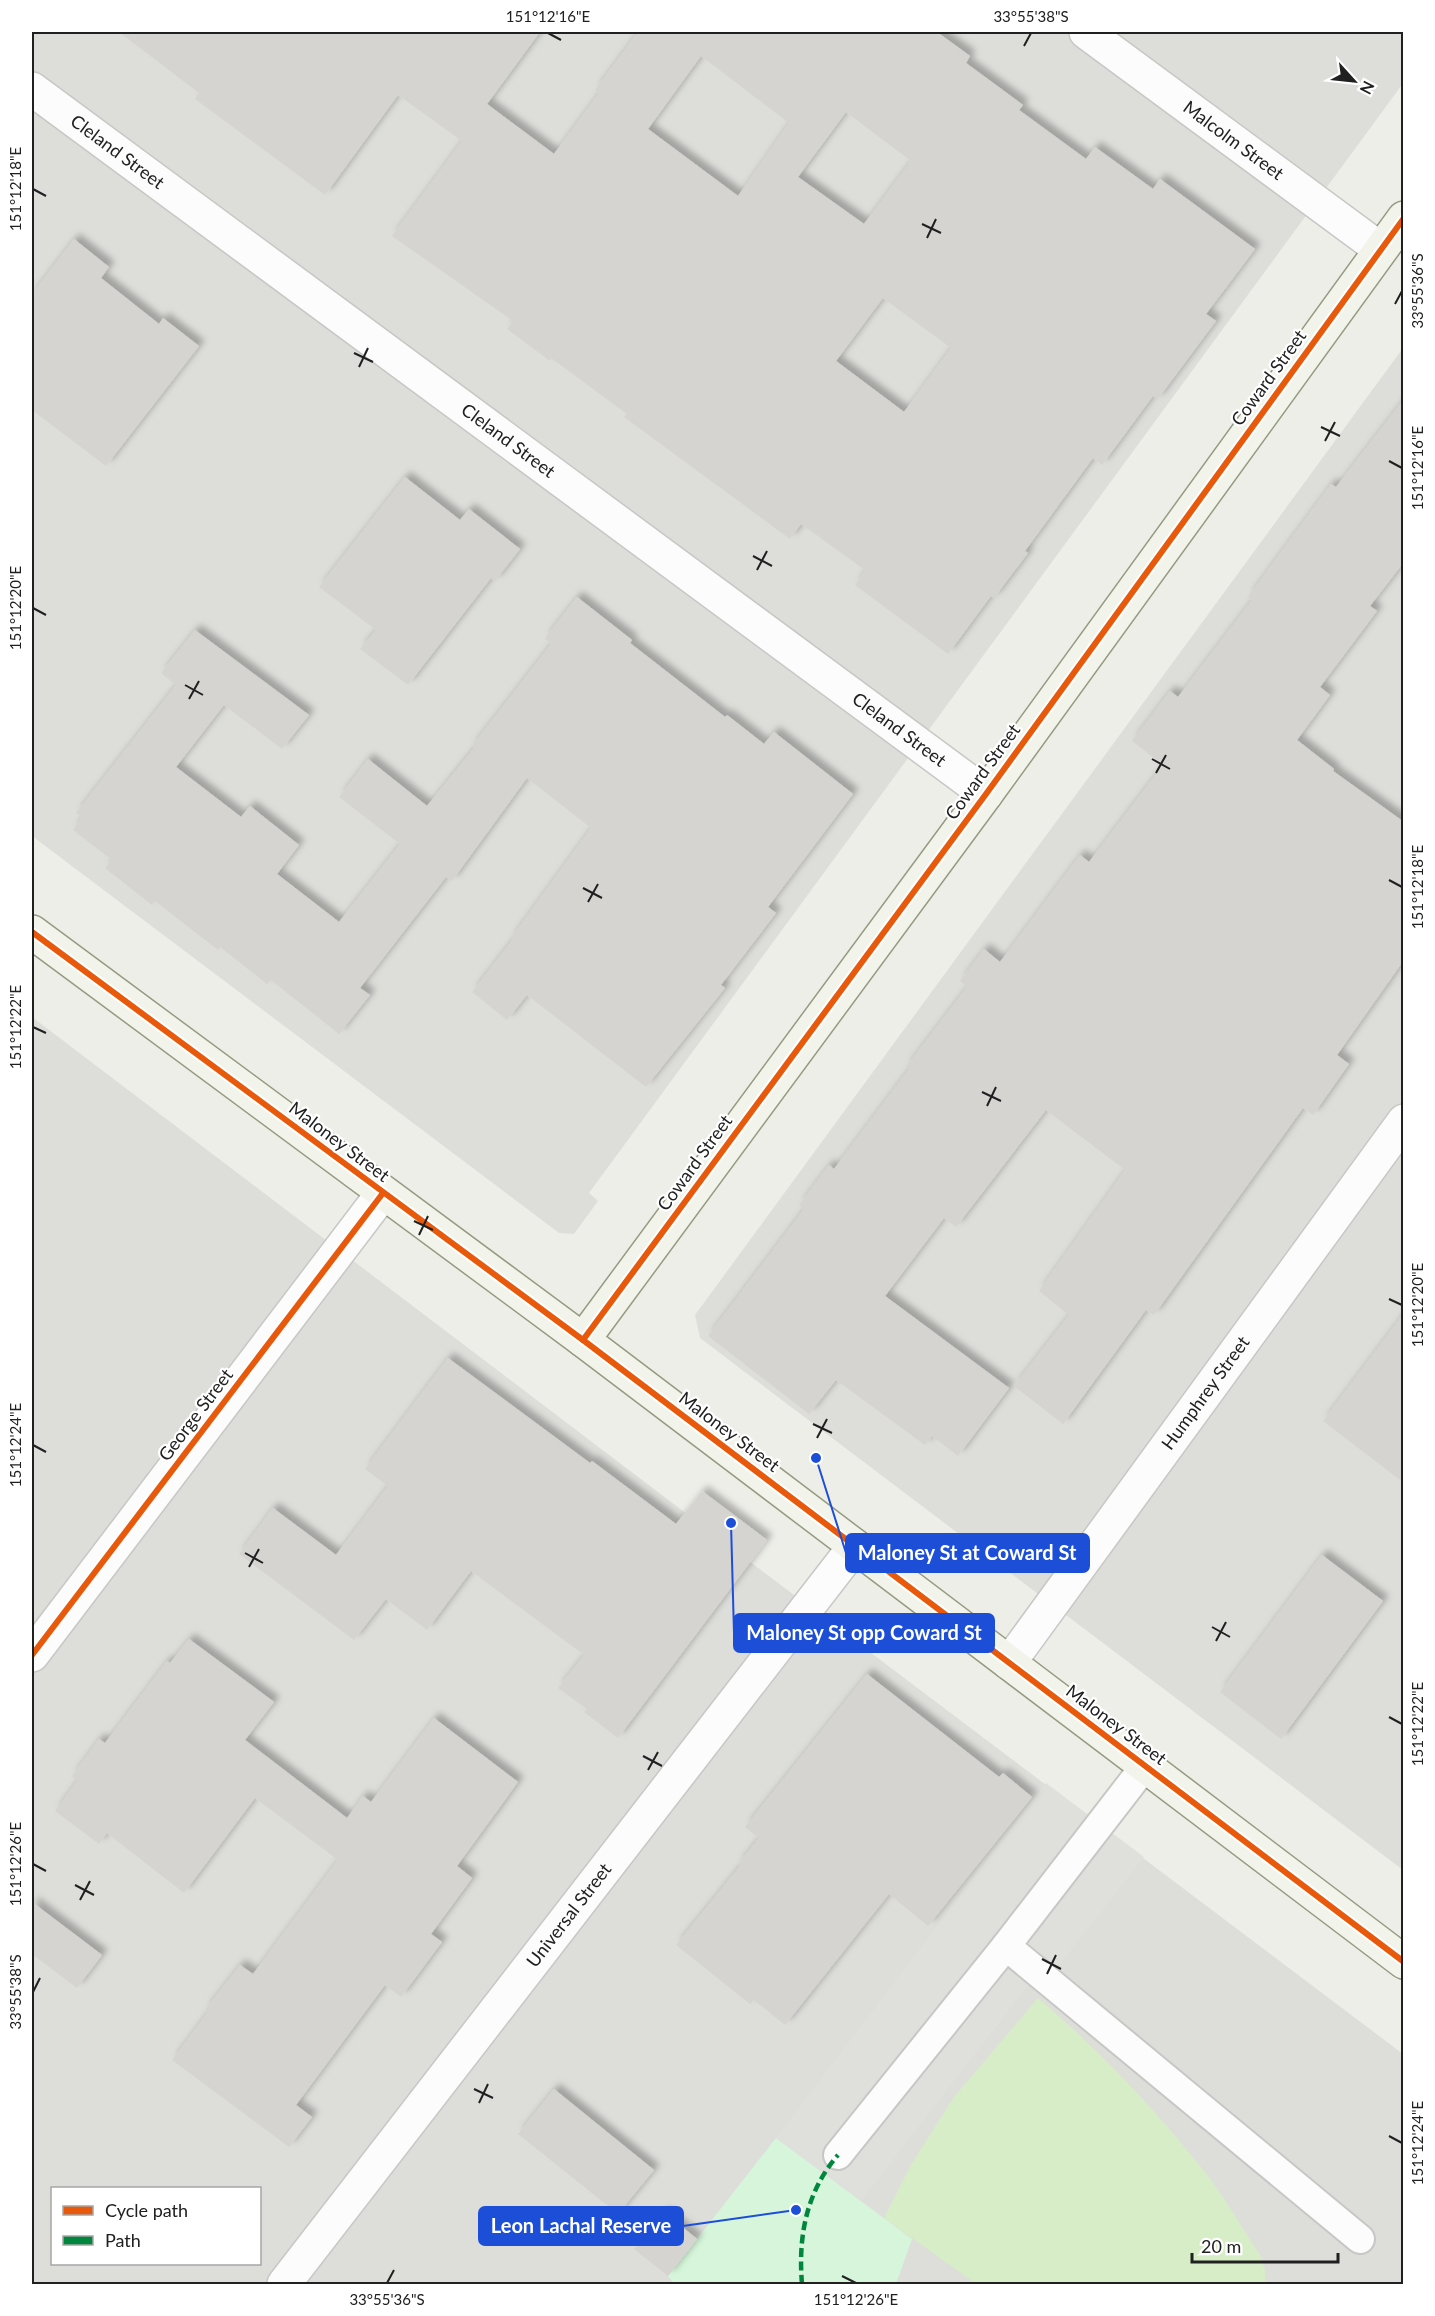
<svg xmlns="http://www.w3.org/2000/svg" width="1435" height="2316" viewBox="0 0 1435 2316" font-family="Lato,sans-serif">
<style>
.residential{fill:#ddddda;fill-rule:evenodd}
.grass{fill:#d7edc7}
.park{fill:#d6f5da}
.parking{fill:#dfdfdc}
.building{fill:#d5d4d0;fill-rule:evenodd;filter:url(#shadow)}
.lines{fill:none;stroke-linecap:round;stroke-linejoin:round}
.lane-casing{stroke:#c7c7c5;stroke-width:32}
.street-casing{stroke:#c7c7c5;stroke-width:36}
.secondary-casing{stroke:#959a80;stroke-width:36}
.lane{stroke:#fcfcfc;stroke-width:28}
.street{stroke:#fcfcfc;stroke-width:33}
.secondary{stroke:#f2f4ec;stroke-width:33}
.quiet{stroke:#00873e;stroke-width:4.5;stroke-dasharray:9 4.5;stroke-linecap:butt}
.cycleway-casing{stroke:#fff;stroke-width:10}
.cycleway{stroke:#e8590c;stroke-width:6}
.ticks{fill:none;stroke:#202020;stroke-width:2}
.labels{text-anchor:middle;stroke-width:4.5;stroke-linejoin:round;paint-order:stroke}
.street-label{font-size:18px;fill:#202020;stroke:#fff}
.leader{fill:none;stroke:#1d4ed8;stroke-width:2}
.callout-dot{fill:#1d4ed8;stroke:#fff;stroke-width:2}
.callout{fill:#1d4ed8;stroke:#1d4ed8;stroke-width:2}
.callout-label{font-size:20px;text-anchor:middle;font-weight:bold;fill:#fff}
.neatline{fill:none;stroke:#202020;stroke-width:2}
.ticks-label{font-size:15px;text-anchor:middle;fill:#202020}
</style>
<defs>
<filter id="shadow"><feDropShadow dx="5.5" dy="-5.5" stdDeviation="3" flood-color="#0004"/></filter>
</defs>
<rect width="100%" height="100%" fill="#eeeee9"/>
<!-- residential -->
<g class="residential">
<polygon points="32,32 1403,32 1404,82 589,1193 598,1201 574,1234 559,1233 32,836"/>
<polygon points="1403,348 1403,1870 700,1338 695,1315"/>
<path d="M32,1017L741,1555L1403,2054V2284H32ZM52,2188H260V2264H52Z"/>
</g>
<!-- grass -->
<path class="grass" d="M1038,1998C1099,2050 1154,2108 1204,2171C1225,2197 1242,2228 1260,2255L1265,2270V2284H976L884,2218L912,2163L954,2097Z"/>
<!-- park -->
<polygon class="park" points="776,2138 912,2239 896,2284 674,2284 668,2276"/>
<!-- parking -->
<polygon class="parking" points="1046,1783 1144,1857 1060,1964 1026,1988 861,2201 776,2138"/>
<!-- building -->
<g class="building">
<path d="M119,32H540L487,104L554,154L599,93L595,90L638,32H937L970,56L966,63L1023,105L1019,110L1086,159L1095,147L1153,189L1160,179L1255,249L1206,314L1216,321L1157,400L1153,396L1102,465L1093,458L1025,551L1028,553L994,598L991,596L948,654L855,585L865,570L801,524L790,539L624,417L627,414L551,358L550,361L507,329L513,321L392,236L462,141L398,95L325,195L195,99L199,93ZM701,56L789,123L738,196L648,129ZM846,112L911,161L864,224L798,177ZM883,298L951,348L904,412L836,361Z"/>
<polygon points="74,239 109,267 101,278 159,324 163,318 199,346 106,466 32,410 32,294"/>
<polygon points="1404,399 1404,562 1370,606 1377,611 1320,687 1330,695 1297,740 1334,769 1333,771 1404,822 1404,960 1337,1055 1349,1064 1313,1115 1303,1108 1154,1315 1146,1310 1063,1424 1014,1386 1069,1315 1039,1291 1125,1170 1046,1110 956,1227 944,1218 885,1296 1009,1388 958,1456 932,1436 925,1445 836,1380 809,1414 708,1336 804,1209 799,1205 829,1165 834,1169 909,1069 906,1067 967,987 960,981 984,949 1000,962 1080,855 1089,862 1163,765 1132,741 1170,691 1178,697 1252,600 1248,597 1331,484 1336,487"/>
<polygon points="405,477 460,520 469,509 520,549 495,581 491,578 408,685 360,649 376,630 319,587"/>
<polygon points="577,597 632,640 630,643 725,717 727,715 764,744 774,732 853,794 768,907 776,913 721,985 725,988 646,1087 527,995 507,1020 472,992 513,939 511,938 591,828 527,778 452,881 446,877 360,988 370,995 339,1034 271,980 267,984 220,947 218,950 155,901 152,905 105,868 112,860 73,830 82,817 76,813 176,685 161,673 195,630 309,715 282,749 224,705 176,767 241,817 250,806 299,845 277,874 339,922 400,844 339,797 368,759 427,806 474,748 472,746 551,644 545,638"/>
<polygon points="1404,1313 1404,1483 1323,1421"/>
<polygon points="448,1358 590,1463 592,1461 676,1524 702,1491 767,1540 618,1738 584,1712 587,1709 558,1688 584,1655 471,1571 427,1630 386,1599 354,1640 239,1554 273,1508 336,1555 388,1486 365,1469"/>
<polygon points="1322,1555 1383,1601 1281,1739 1220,1692"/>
<polygon points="189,1639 274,1702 245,1740 347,1818 363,1796 371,1802 434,1718 518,1782 457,1866 472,1878 431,1934 442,1942 401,1997 385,1985 296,2105 312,2117 289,2147 172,2060 208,2012 205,2010 240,1965 253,1974 338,1860 255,1798 184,1893 107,1833 99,1844 55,1811 77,1781 72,1776 99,1739 105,1743 167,1661 170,1663"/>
<polygon points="867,1674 999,1777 1003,1773 1032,1797 928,1926 889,1894 785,2025 754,2000 750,2004 676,1945 740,1866 738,1864 759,1838 745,1827"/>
<polygon points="32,1902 102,1955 77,1988 32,1954"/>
<polygon points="554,2089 654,2170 618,2214 518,2134"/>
<polygon points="664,2212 697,2239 668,2276 634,2249"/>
</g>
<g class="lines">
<!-- lane casing -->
<g class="lane-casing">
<g id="lane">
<polyline points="1006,1946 1360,2239"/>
<polyline points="838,2155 1006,1946 1145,1766"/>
</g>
</g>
<!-- street casing -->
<g class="street-casing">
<g id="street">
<path id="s1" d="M1086,32L1380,249"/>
<path id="s2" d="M32,89L986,794"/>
<polyline points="32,1655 383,1193"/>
<path id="s3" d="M1009,1663L1404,1121"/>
<path id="s4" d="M284,2284L855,1546"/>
</g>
</g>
<!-- secondary casing -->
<g class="secondary-casing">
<g id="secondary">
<polyline points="32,932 583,1340 1404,1962"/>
<polyline points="583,1340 986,794 1404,218"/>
</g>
</g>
<!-- lane -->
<use href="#lane" class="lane"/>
<!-- street -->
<use href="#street" class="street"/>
<!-- secondary -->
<use href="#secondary" class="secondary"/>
<!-- quiet -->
<path class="quiet" d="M802,2284C798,2237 806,2192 838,2155"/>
<!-- cycleway casing -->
<g class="cycleway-casing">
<g id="cycleway">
<polyline points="32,932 583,1340 1404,1962"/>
<polyline points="583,1340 986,794 1404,218"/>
<polyline points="32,1655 383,1193"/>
</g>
</g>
<!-- cycleway -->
<use href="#cycleway" class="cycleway"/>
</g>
<!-- ticks -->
<path class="ticks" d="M548,33L561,40M1024,46L1031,33M33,189L46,196M922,224L941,233M927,238L936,219M1395,304L1402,291M354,353L373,362M359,367L368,348M1321,427L1340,436M1325,441L1335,422M1389,461L1402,468M753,556L772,566M757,570L767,551M33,608L46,615M185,685L203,695M189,699L199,681M1152,759L1170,769M1156,773L1166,755M1389,880L1402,887M583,888L602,898M588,902L598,884M33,1027L46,1033M982,1092L1001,1101M987,1106L996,1087M414,1221L433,1230M419,1235L428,1216M1389,1299L1402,1305M813,1424L832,1433M817,1438L827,1419M33,1445L46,1452M245,1553L263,1563M249,1567L259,1549M1212,1627L1230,1637M1216,1641L1226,1622M1389,1717L1402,1724M643,1756L662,1766M648,1770L658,1752M33,1864L46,1871M75,1885L94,1895M80,1900L90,1881M1042,1959L1061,1969M1047,1974L1056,1955M33,1992L40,1978M474,2089L493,2098M479,2103L488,2084M1389,2136L1402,2143M842,2276L856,2283M387,2283L394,2270"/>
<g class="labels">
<!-- street labels -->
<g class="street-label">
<text dy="6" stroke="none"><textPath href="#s1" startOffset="183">Malcolm Street</textPath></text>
<text dy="6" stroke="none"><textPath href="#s2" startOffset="106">Cleland Street</textPath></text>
<text transform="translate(1269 378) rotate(-54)" y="6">Coward Street</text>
<text dy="6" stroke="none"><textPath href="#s2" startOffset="592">Cleland Street</textPath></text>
<text dy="6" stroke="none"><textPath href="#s2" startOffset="1078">Cleland Street</textPath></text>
<text transform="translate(983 772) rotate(-54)" y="6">Coward Street</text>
<text transform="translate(339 1142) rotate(37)" y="6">Maloney Street</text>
<text transform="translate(695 1163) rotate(-54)" y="6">Coward Street</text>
<text dy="6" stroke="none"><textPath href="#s3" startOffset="334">Humphrey Street</textPath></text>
<text transform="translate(196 1415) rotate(-53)" y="6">George Street</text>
<text transform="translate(729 1432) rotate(37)" y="6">Maloney Street</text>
<text transform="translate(1116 1725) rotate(37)" y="6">Maloney Street</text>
<text dy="6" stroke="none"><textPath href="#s4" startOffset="466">Universal Street</textPath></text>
</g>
</g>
<!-- callouts -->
<path class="leader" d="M816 1458L846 1553M731 1523L734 1633M796 2210L683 2226"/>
<g class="callout-dot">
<circle cx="816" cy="1458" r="6"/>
<circle cx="731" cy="1523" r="6"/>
<circle cx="796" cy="2210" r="6"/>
</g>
<g class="callout">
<rect x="846" y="1534" width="243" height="38" rx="6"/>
<rect x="734" y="1614" width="260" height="38" rx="6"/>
<rect x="479" y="2207" width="204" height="38" rx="6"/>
</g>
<g class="callout-label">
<text x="967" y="1560">Maloney St at Coward St</text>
<text x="864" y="1640">Maloney St opp Coward St</text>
<text x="581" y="2233">Leon Lachal Reserve</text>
</g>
<!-- border -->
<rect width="1435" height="2316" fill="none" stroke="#ffffff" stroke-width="66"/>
<!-- legend -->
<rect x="51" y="2187" width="210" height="78" fill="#ffffff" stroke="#a6a6a6" stroke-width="1.5"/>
<rect x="63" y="2206" width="30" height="9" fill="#e8590c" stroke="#a6a6a6" stroke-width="1.5"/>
<text x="105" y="2217" font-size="18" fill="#202020">Cycle path</text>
<rect x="63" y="2236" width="30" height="9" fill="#00873e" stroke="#a6a6a6" stroke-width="1.5"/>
<text x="105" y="2247" font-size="18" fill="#202020">Path</text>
<!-- north arrow -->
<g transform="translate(1354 81) rotate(117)" stroke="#ffffff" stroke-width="4.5" paint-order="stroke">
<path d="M0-4.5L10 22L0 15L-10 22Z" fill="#202020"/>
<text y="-9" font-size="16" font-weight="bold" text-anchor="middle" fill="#202020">N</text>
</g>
<!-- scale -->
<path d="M1192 2253v9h146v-9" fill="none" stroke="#202020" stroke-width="3"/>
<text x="1201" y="2253" font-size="18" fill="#202020" stroke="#ffffff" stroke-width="4.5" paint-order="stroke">20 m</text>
<rect x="33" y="33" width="1369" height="2250" class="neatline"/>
<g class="ticks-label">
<text x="548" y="22">151°12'16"E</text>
<text x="1031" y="22">33°55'38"S</text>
<text transform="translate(16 189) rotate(-90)" y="5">151°12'18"E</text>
<text transform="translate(1418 291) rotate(-90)" y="5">33°55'36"S</text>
<text transform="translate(1418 468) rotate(-90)" y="5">151°12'16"E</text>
<text transform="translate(16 608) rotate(-90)" y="5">151°12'20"E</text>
<text transform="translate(1418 887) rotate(-90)" y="5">151°12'18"E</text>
<text transform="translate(16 1027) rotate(-90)" y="5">151°12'22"E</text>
<text transform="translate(1418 1305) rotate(-90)" y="5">151°12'20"E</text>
<text transform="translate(16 1445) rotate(-90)" y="5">151°12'24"E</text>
<text transform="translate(1418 1724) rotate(-90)" y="5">151°12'22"E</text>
<text transform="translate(16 1864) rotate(-90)" y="5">151°12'26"E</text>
<text transform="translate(16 1992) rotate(-90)" y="5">33°55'38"S</text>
<text transform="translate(1418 2143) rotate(-90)" y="5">151°12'24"E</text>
<text x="387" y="2305">33°55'36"S</text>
<text x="856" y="2305">151°12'26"E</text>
</g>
</svg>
